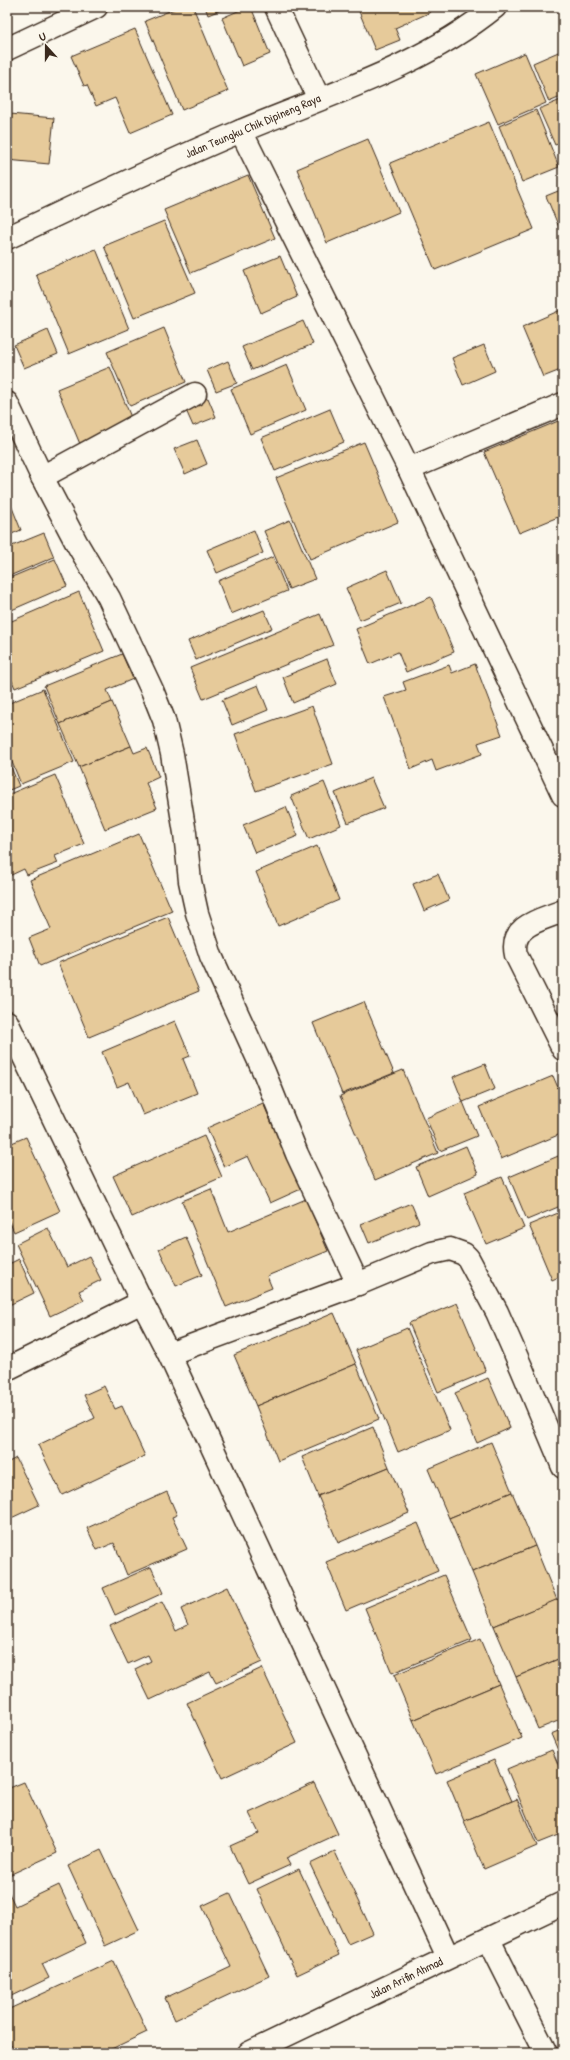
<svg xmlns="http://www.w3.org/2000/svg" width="570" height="2060" viewBox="0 0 570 2060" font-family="'Patrick Hand',sans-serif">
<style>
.building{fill:#e6ca9a;stroke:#3b2a1e}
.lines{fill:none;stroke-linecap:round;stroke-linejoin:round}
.street-casing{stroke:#3b2a1e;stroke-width:25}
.secondary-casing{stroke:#3b2a1e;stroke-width:25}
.street{stroke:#fbf7ec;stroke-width:22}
.secondary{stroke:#fbf7ec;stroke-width:22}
.labels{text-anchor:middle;stroke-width:3;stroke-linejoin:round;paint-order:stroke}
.street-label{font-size:12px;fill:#3b2a1e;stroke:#fbf7ec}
</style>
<rect width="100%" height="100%" fill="#fbf7ec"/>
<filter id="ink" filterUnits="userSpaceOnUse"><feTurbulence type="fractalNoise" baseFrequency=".025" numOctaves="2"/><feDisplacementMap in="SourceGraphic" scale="8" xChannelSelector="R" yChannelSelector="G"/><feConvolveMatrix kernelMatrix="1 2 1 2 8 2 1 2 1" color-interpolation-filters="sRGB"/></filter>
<g filter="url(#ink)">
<!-- building -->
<g class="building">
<polygon points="179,7 193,7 228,91 182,110 145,21"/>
<polygon points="205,7 228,7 208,15"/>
<polygon points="247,7 251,7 270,54 242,66 222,18"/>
<polygon points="363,7 429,7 431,12 395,28 400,40 375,50 358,9"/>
<polygon points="135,29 172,115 130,133 115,98 96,106 87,85 84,86 71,56"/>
<polygon points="563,50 563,96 549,102 533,63"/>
<polygon points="525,53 546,103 498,124 476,74"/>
<polygon points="563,99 563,142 555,145 539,109"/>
<polygon points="536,110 559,167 522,182 499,126"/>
<polygon points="10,114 54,118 49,164 7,160"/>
<polygon points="489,122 534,229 435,270 390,163"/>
<polygon points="368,139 399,212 327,243 297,169"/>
<polygon points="248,175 275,238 191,273 164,210"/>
<polygon points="563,189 563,237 546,196"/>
<polygon points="164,221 195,293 134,318 104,246"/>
<polygon points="96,249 129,329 69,354 36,274"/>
<polygon points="280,256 297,297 261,313 244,271"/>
<polygon points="563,309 563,369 543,377 522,327"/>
<polygon points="303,321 313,344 252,370 242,347"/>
<polygon points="164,328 186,382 130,406 107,352"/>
<polygon points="48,330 58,354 24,368 14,345"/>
<polygon points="484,345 495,371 463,385 452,358"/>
<polygon points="228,361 237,383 216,391 207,370"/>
<polygon points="287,365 306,410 250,434 231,389"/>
<polygon points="110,367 133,422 80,444 57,389"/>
<polygon points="208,398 216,417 193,426 185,408"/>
<polygon points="330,409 344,442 275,471 261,438"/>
<polygon points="563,419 563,515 519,533 484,452"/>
<polygon points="197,440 207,464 185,474 174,449"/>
<polygon points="364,442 398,522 310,559 276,478"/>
<polygon points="7,495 21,530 7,536"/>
<polygon points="290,520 315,579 289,589 264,531"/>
<polygon points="254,530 263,553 217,573 207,550"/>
<polygon points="44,533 54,557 7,577 7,548"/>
<polygon points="273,557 287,591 231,614 218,581"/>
<polygon points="55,559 67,586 7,612 7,579"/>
<polygon points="387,570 401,603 360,620 346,588"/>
<polygon points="79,592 104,651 15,688 7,669 7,623"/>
<polygon points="431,597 454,652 406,672 398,652 370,664 356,629"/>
<polygon points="264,610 272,628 196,660 188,641"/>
<polygon points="320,614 333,645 203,699 190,668"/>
<polygon points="122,654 133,679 107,690 112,702 60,724 44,686"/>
<polygon points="327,659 337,684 293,703 283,677"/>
<polygon points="475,664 502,735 478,743 482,754 436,771 432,760 411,769 384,697 406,690 403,682 449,665 452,673"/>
<polygon points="258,685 268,710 232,725 222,700"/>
<polygon points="43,689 74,762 21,784 7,750 7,704"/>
<polygon points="112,702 131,746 79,767 60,724"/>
<polygon points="312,706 333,764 256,791 235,734"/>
<polygon points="131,746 134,753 147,748 159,777 146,783 157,808 105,829 79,767"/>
<polygon points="7,758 19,786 7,791"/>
<polygon points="55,775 84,844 55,856 58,863 27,875 24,869 7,877 7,795"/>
<polygon points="371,778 384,808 348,823 335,793"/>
<polygon points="324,782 341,825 309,839 291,796"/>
<polygon points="286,807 298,836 255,853 243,825"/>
<polygon points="139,834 172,911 40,966 29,938 51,929 30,880"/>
<polygon points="317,846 339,900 278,926 256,872"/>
<polygon points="438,874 449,900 424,911 413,884"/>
<polygon points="168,917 199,991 89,1037 58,963"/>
<polygon points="364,1002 394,1073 342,1094 313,1023"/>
<polygon points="175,1021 190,1056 183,1059 197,1093 143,1115 129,1082 117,1087 102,1052"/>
<polygon points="485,1064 495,1089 463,1102 453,1077"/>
<polygon points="403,1070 438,1153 375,1180 340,1096"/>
<polygon points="553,1076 563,1099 563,1133 501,1159 479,1107"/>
<polygon points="463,1102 477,1136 440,1151 426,1118"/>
<polygon points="263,1103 301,1189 270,1203 248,1156 224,1167 207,1128"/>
<polygon points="204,1136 222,1177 132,1217 113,1176"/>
<polygon points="26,1137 60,1211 14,1232 7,1216 7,1145"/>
<polygon points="466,1146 478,1174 428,1196 416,1167"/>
<polygon points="563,1154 563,1205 527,1220 509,1177"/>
<polygon points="502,1177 524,1228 486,1244 464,1193"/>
<polygon points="211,1189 228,1232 306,1199 328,1251 267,1276 272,1288 226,1307 182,1201"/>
<polygon points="411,1203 419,1222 369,1243 361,1224"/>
<polygon points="563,1211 563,1275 552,1280 529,1225"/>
<polygon points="48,1228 67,1267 89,1256 101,1280 79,1291 84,1300 50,1316 16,1244"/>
<polygon points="186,1237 202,1275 176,1286 159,1249"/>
<polygon points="19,1259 34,1293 7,1306 7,1265"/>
<polygon points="457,1303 486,1372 438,1392 409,1323"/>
<polygon points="334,1313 356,1364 256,1406 234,1355"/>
<polygon points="407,1328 450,1430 398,1452 356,1350"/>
<polygon points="356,1364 379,1419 278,1461 256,1406"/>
<polygon points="488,1378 510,1428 477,1443 455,1393"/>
<polygon points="104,1386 115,1409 122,1406 145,1456 62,1495 38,1445 95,1418 84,1395"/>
<polygon points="373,1427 389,1467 318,1496 302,1457"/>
<polygon points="491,1442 512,1492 449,1518 428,1469"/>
<polygon points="16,1458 39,1505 7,1520 7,1463"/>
<polygon points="389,1467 409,1513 338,1543 318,1496"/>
<polygon points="167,1492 177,1515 172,1517 187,1549 127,1575 114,1543 97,1550 87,1528"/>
<polygon points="512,1492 535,1546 472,1572 449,1518"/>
<polygon points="418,1523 438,1571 346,1610 326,1562"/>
<polygon points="535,1546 557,1600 494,1626 472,1572"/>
<polygon points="151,1567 163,1593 115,1615 103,1588"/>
<polygon points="444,1575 472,1640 392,1673 365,1608"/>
<polygon points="227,1587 262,1662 216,1683 210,1672 150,1700 135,1669 151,1661 148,1655 128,1664 110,1626 162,1602 176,1631 188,1625 181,1609"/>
<polygon points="563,1597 563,1657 516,1677 494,1626"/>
<polygon points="480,1639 499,1684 413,1720 394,1675"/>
<polygon points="563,1657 563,1719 538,1729 516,1677"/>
<polygon points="262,1668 297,1743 222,1778 187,1703"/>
<polygon points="499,1684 522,1738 436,1774 413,1720"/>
<polygon points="563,1729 563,1762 551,1734"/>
<polygon points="552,1750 563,1776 563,1833 538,1843 507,1769"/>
<polygon points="494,1760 512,1801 464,1821 447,1780"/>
<polygon points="24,1782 57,1853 7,1876 7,1789"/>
<polygon points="314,1783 338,1834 286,1858 290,1865 248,1884 230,1846 259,1833 249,1813"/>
<polygon points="517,1799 537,1846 484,1869 464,1821"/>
<polygon points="101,1850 139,1930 105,1946 68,1866"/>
<polygon points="335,1852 373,1933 348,1944 310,1864"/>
<polygon points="299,1869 339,1955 297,1975 257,1889"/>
<polygon points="59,1885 86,1943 42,1964 49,1978 7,1998 7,1889 15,1906"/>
<polygon points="230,1893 269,1976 175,2020 165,1998 231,1967 202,1906"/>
<polygon points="114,1961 147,2032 103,2053 15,2053 7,2036 7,2010"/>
</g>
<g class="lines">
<!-- street casing -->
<g class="street-casing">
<g id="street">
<polyline points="276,7 319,99"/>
<polyline points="7,49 96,7"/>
<polyline points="241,131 409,469 563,795"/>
<polyline points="7,403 42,477 76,542 109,598 152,690 164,720 172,754 185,833 190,881 197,913 211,956 264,1072 297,1154 358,1284"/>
<polyline points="409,469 563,404"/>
<polyline points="42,477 195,394"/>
<path d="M563,911C541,920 509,925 516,955L563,1049"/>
<polyline points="7,1022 142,1302 169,1354 448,1957"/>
<polyline points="169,1354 358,1284 432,1253 450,1249 464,1254 468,1258 497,1312 522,1369 563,1467"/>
<polyline points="7,1369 142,1302"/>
<polyline points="489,1940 546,2053"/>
<polyline points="249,2053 563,1903"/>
</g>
</g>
<!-- secondary casing -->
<g class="secondary-casing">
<path id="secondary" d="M7,238C84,202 162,164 241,131C327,95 421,67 495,7"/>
</g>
<!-- street -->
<use href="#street" class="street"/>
<!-- secondary -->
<use href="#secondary" class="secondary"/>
</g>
</g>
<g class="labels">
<!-- street labels -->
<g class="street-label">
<text transform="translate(253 126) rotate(-23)" y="4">Jalan Teungku Chik Dipineng Raya</text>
<text transform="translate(406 1978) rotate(-26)" y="4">Jalan Arifin Ahmad</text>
</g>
</g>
<!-- margin -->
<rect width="570" height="2060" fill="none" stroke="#fbf7ec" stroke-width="24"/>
<rect x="12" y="12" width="546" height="2036" fill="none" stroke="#3b2a1e" stroke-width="1.5" filter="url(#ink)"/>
<!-- north arrow -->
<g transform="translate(46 46) rotate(339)" stroke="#fbf7ec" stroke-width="3" paint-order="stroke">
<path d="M0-3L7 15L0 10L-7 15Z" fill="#3b2a1e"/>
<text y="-6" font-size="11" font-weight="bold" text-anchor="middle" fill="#3b2a1e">U</text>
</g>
</svg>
